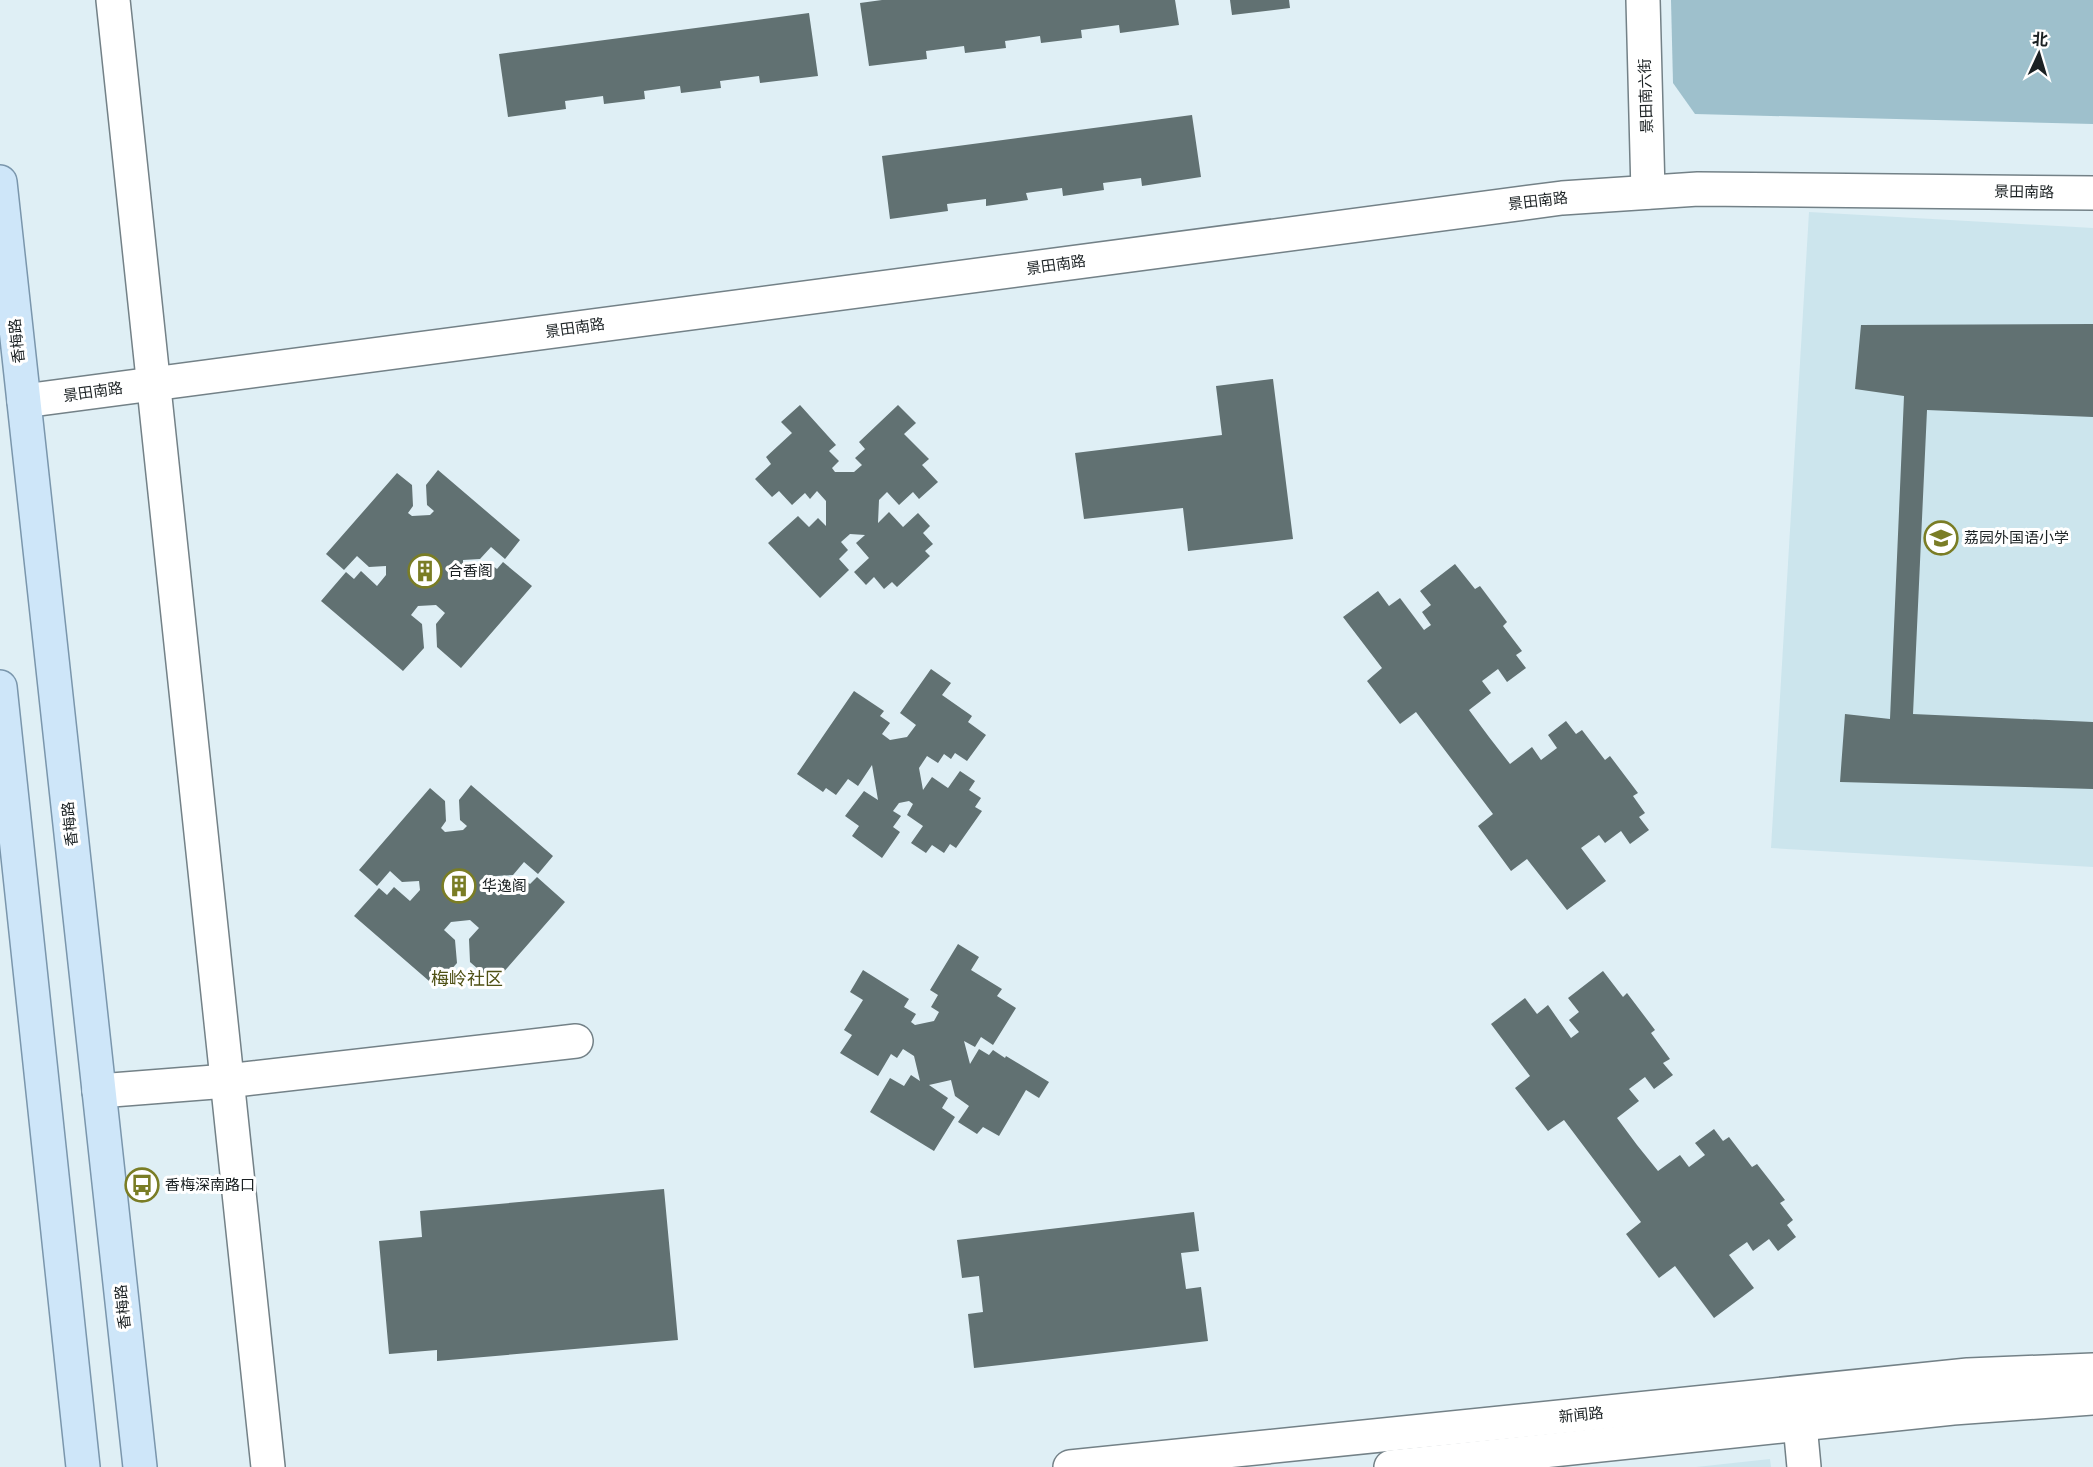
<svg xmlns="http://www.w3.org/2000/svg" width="2093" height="1467" viewBox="0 0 2093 1467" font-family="'DejaVu Sans','Noto Sans SC',sans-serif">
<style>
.built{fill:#cce5ed}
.green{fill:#9ec0cc}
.building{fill:#617172}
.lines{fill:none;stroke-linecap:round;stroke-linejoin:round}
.minor-casing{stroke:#738187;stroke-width:36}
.major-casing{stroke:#7a96ac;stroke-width:36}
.minor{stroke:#fff;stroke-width:33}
.major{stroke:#cee6f9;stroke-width:33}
.labels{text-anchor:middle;stroke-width:6;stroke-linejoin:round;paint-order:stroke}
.street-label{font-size:15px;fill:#1b2123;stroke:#fff}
.poi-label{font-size:15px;fill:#1b2123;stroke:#fff;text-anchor:start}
.quarter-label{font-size:18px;fill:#4f5115;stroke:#fff}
</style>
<rect width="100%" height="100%" fill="#dfeff5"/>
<!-- built -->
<g class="built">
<polygon points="1809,212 2093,228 2093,867 1771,848"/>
<polygon points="1770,1459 1771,1467 1696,1467"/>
</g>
<!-- green -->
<polygon class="green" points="1671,0 2093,0 2093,124 1695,114 1673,83"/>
<!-- building -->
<g class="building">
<polygon points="882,0 1175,0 1179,25 1120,33 1119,25 1081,30 1082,38 1041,43 1040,36 1005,41 1006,48 965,53 964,46 926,51 927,59 869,66 860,3"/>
<polygon points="1230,0 1289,0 1290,8 1232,15"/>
<polygon points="809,13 818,76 760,83 759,76 720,81 721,88 681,93 680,86 644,91 645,99 604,104 603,96 565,101 566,109 508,117 499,54"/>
<polygon points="1192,115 1201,177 1142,186 1141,178 1103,183 1104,190 1063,196 1062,188 1026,193 1028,200 986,206 986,199 947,204 948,211 890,219 882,156"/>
<polygon points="2093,324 2093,417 1927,410 1913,714 2093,722 2093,789 1840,782 1845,714 1890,719 1904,396 1855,389 1861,325"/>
<polygon points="1273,379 1293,539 1188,551 1183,508 1084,519 1075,453 1222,435 1216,386"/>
<polygon points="800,405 836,445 829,451 839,461 832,468 835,472 854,472 862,465 855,458 865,449 859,442 898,405 916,423 904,434 929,459 922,465 938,482 919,499 913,492 899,505 887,492 879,500 878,523 889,512 903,527 918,513 930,526 923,533 933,544 925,551 930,556 897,587 892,582 884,589 874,577 866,585 854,572 869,558 856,543 865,535 850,534 841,542 848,550 839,559 849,570 820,598 768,543 798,516 809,527 818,518 826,526 826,501 817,491 810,499 805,493 792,505 779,491 772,497 755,479 771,464 766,457 792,433 781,422"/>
<polygon points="438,470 520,540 505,559 491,547 480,559 463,560 463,570 475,579 489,563 497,569 503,562 532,586 461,668 437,647 436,624 445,613 436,605 418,606 411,615 422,624 424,648 403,671 321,601 346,572 354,579 361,571 377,586 386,575 386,566 369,567 357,556 344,570 326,554 397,473 412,485 413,506 408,513 412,516 430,515 434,511 427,505 426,485"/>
<polygon points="1455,564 1475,589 1480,586 1507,622 1503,626 1522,651 1516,655 1526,668 1507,682 1498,669 1482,681 1491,693 1469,710 1489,737 1510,764 1532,747 1541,760 1557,748 1548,735 1566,721 1576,734 1582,730 1605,760 1610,756 1638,793 1633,796 1645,813 1639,817 1649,830 1630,844 1621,831 1605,843 1599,835 1581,848 1606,881 1567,910 1527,859 1511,871 1478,826 1493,814 1416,712 1400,724 1367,681 1382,668 1343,617 1378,591 1389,606 1400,598 1424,630 1431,625 1422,612 1431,605 1420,591"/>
<polygon points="931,669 951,683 942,695 972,716 968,722 986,735 967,761 955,753 951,759 944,754 938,763 927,756 919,768 923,790 932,777 948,788 960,771 975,781 969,790 981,798 975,807 982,811 956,848 950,844 944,853 932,845 926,853 911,843 923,826 907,815 913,804 909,801 899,803 893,811 901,816 893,827 900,832 882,858 852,836 859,826 845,816 864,791 878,800 872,765 858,786 848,779 836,795 826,788 823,792 797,774 854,691 884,711 880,716 890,723 882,734 890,740 907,737 916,725 900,713"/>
<polygon points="471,785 553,856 538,874 524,862 513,875 496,876 497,885 508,894 522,878 530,884 537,877 565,902 494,983 470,962 469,939 479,928 470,920 451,922 444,930 455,940 457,963 436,987 354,916 379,888 387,895 394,887 410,901 420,890 419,881 402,882 390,871 377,886 359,870 430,788 445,801 446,821 441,828 445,832 463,830 467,826 460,820 459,800"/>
<polygon points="958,944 979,957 971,970 1002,989 997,996 1016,1008 993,1045 981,1037 975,1047 964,1041 970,1064 979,1049 989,1055 993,1050 1005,1058 1006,1056 1049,1082 1039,1098 1026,1090 999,1136 983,1127 977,1134 958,1122 969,1106 955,1096 951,1080 929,1085 948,1098 942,1108 955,1117 934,1151 870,1112 890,1078 904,1086 911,1075 920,1081 914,1056 903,1049 897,1058 891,1054 878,1076 840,1053 852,1035 844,1030 863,1000 850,992 863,970 909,999 904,1007 916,1014 911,1022 915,1025 934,1021 939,1012 931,1007 938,995 930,990"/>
<polygon points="1603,971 1623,997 1627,993 1655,1030 1651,1033 1670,1059 1663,1063 1673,1075 1654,1089 1645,1077 1629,1089 1639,1101 1617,1118 1637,1145 1658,1171 1680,1155 1689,1167 1705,1155 1695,1143 1714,1129 1723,1141 1729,1137 1752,1167 1757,1164 1785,1200 1780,1203 1793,1220 1787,1225 1796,1237 1778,1251 1769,1239 1753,1251 1747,1242 1729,1255 1754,1288 1714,1318 1675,1266 1659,1278 1626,1234 1641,1222 1564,1120 1548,1131 1515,1088 1530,1076 1491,1024 1525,998 1537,1014 1548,1005 1571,1038 1579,1032 1569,1020 1579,1012 1568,998"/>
<polygon points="664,1189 678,1340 437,1361 437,1350 389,1354 379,1241 422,1237 420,1211"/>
<polygon points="1194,1212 1199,1251 1181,1253 1186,1289 1201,1287 1208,1341 974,1368 968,1314 983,1312 979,1276 962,1278 957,1240"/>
</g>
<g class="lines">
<!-- minor casing -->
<g class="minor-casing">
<g id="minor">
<polyline points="113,0 268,1467"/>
<polyline points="1643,0 1648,192"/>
<polyline points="24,401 1562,198 1698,189 2093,193"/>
<polyline points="99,1091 227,1081 576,1041"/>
<polyline points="1798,1403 1804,1467"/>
<polyline points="1070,1467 1968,1375 2093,1370"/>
<polyline points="1391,1467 1953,1408 2093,1398"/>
</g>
</g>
<!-- major casing -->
<g class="major-casing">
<g id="major">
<polyline points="0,182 140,1467"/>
<polyline points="0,687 83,1467"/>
</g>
</g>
<!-- minor -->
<use href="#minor" class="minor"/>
<!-- major -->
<use href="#major" class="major"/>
</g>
<!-- icons -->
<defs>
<g id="school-ring" transform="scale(1.725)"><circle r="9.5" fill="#fff" stroke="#7a7d25" stroke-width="1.5"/><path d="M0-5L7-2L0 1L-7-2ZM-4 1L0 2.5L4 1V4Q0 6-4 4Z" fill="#7a7d25"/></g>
<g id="building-ring" transform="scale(1.725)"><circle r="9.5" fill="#fff" stroke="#7a7d25" stroke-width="1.5"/><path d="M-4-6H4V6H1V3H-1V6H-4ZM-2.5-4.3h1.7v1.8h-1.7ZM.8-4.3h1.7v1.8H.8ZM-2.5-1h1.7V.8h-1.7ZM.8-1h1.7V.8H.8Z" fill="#7a7d25"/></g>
<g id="bus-ring" transform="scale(1.725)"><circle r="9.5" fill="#fff" stroke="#7a7d25" stroke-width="1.5"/><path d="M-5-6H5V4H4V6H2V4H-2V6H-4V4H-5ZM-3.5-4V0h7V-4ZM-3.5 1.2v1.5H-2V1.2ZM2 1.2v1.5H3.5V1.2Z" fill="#7a7d25"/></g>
</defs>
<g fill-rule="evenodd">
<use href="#school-ring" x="1941" y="538"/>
<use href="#building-ring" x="425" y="571"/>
<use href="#building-ring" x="459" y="886"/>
<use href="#bus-ring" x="142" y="1185"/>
</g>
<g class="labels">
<!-- street labels -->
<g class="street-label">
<text transform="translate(1646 96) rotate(-92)" y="5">景田南六街</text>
<text transform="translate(2024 192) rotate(1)" y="5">景田南路</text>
<text transform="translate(1538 201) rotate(-7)" y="5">景田南路</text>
<text transform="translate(1056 265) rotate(-8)" y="5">景田南路</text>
<text transform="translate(575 328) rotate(-8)" y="5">景田南路</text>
<text transform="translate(17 341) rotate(-96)" y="5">香梅路</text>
<text transform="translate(93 392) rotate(-8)" y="5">景田南路</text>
<text transform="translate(70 824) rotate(-96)" y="5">香梅路</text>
<text transform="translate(123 1307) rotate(-96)" y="5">香梅路</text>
<text transform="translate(1581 1415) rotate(-6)" y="5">新闻路</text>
</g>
<!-- poi labels -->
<g class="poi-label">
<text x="1964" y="543">荔园外国语小学</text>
<text x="448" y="576">合香阁</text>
<text x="482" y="891">华逸阁</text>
<text x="165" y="1190">香梅深南路口</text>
</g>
<!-- quarter labels -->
<g class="quarter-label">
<text x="467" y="985">梅岭社区</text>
</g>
</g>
<!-- north arrow -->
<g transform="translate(2039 54) rotate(4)" stroke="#ffffff" stroke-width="4.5" paint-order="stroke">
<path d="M0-4.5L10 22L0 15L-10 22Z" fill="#1b2123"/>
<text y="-9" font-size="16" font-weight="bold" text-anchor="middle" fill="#1b2123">北</text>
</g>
</svg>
